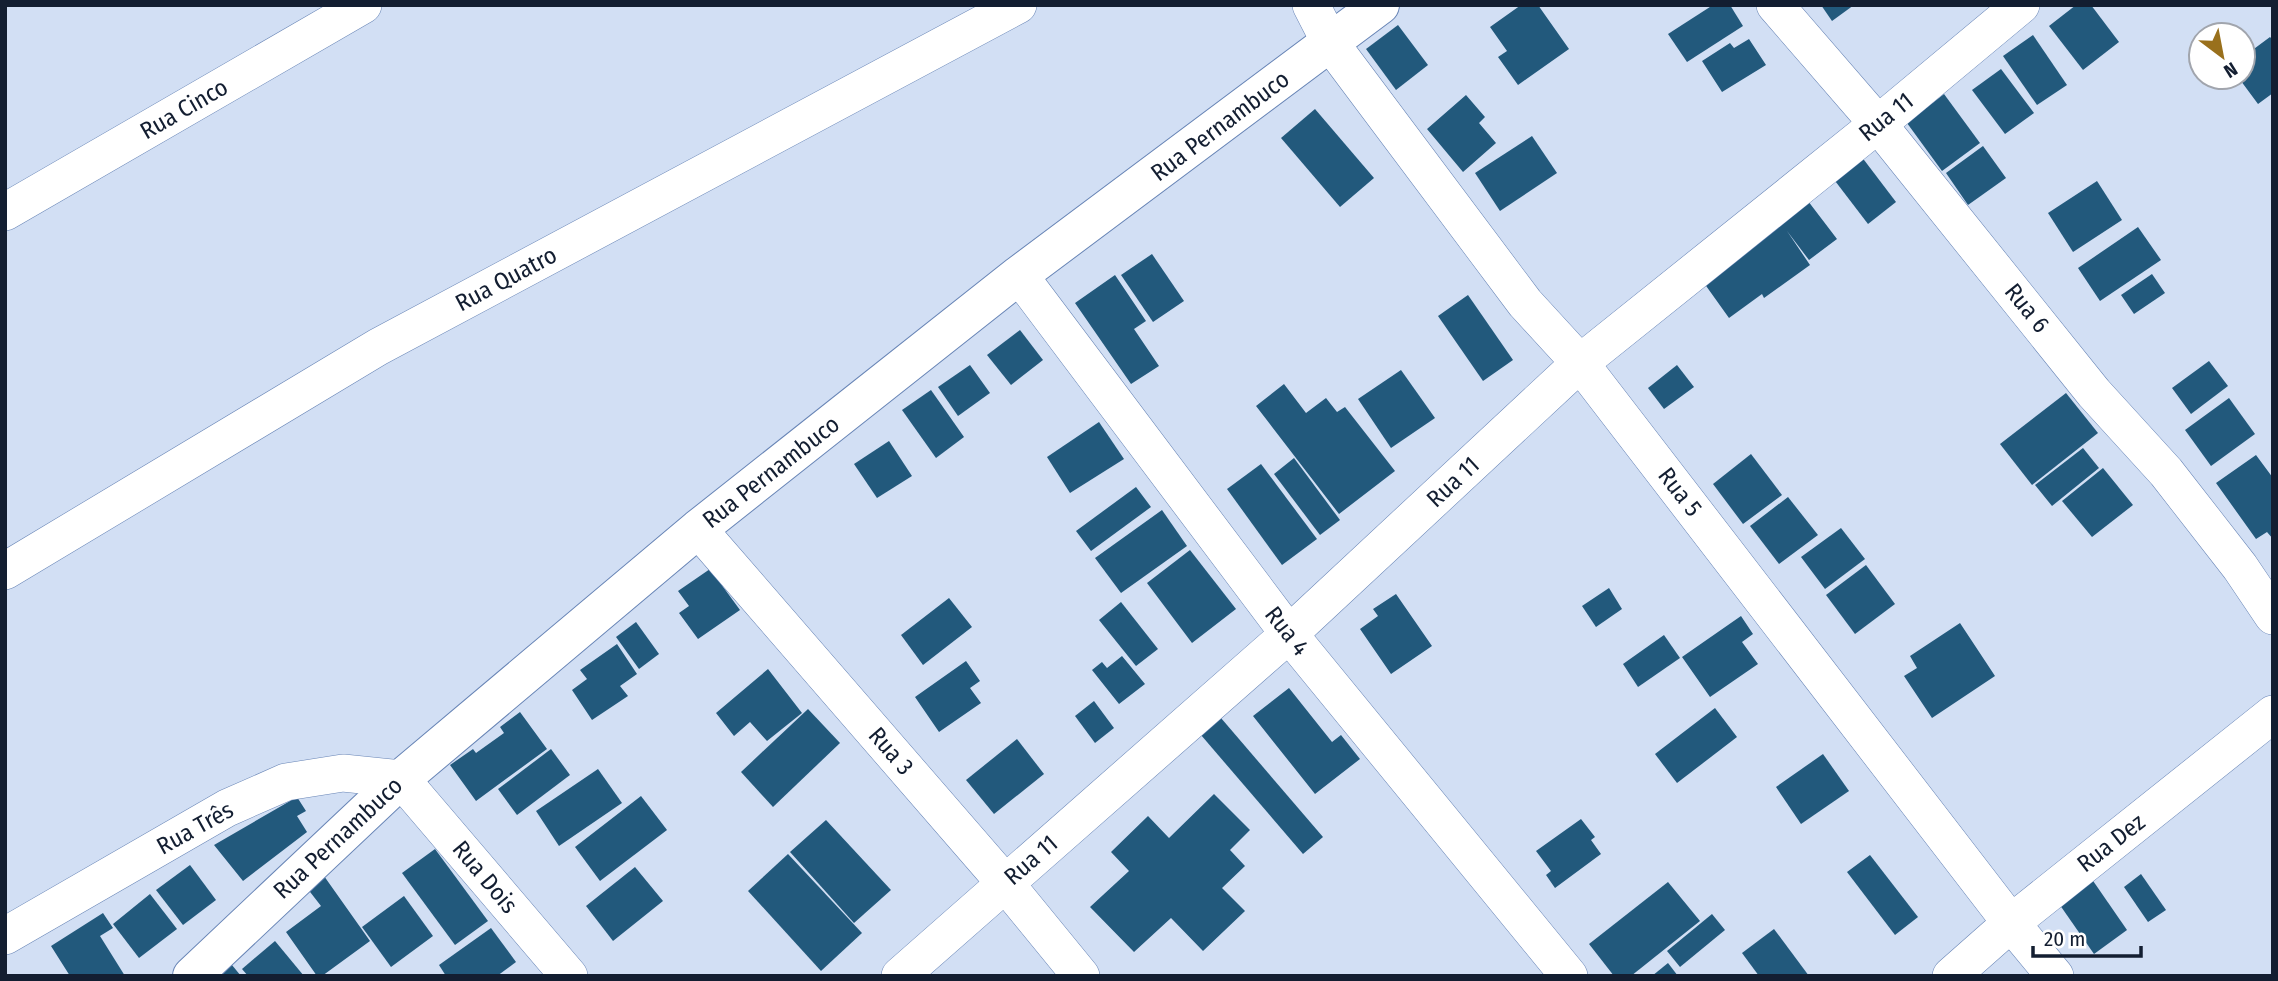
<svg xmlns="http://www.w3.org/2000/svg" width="2278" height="981" viewBox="0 0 2278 981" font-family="'Fira Sans Condensed',sans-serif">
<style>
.building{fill:#22597c}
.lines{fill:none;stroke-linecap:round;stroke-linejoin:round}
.minor-casing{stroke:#6885b6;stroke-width:38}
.tertiary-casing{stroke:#6885b6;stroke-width:40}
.minor{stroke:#fff;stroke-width:37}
.tertiary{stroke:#fff;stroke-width:38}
.labels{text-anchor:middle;stroke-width:7;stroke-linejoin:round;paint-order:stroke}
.street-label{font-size:24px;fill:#131e31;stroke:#fff}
</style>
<rect width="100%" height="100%" fill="#d2dff4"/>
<!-- building -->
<g class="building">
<polygon points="1521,5 1538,5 1569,49 1518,85 1498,57 1507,51 1490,27"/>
<polygon points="1713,5 1730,5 1743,26 1687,62 1668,34"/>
<polygon points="1821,5 1854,5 1832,21"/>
<polygon points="2076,5 2091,5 2119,42 2083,70 2049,26"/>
<polygon points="1398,25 1428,65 1396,90 1366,49"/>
<polygon points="2033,35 2067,85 2037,105 2003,56"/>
<polygon points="2270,37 2273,40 2273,93 2258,104 2238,77 2243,77 2243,57"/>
<polygon points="1749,39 1766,65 1722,92 1702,61 1730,43 1734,48"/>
<polygon points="2001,69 2034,113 2005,134 1972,90"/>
<polygon points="1944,94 1980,143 1942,171 1907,123"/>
<polygon points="1466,95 1485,117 1479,123 1496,143 1463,172 1427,129"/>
<polygon points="1315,109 1374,178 1340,207 1281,138"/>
<polygon points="1532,136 1557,173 1500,211 1475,173"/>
<polygon points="1983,146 2006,178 1968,205 1946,173"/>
<polygon points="1858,152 1896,202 1868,224 1829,173"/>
<polygon points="2097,181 2122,220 2073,252 2048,213"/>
<polygon points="1808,201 1837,239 1809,260 1787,231 1810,265 1764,298 1762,294 1729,318 1704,283"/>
<polygon points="2138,227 2161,260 2100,301 2078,268"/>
<polygon points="1152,254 1184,301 1153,322 1121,275"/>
<polygon points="2152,274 2165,293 2134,314 2121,295"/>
<polygon points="1115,275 1146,321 1134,329 1159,366 1131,384 1075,303"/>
<polygon points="1468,295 1513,360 1483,381 1438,316"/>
<polygon points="1020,330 1043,360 1011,385 987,355"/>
<polygon points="2209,361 2228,386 2191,414 2172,388"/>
<polygon points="970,365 990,393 958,416 938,387"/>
<polygon points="1677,365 1694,387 1664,409 1648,388"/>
<polygon points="1401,370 1435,418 1391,448 1358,399"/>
<polygon points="1284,384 1306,413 1326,398 1337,412 1345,407 1395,471 1339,514 1256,406"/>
<polygon points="931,390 964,437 936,458 902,410"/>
<polygon points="2066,393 2098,433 2032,485 2000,444"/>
<polygon points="2229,398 2255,434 2211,466 2185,430"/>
<polygon points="1099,422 1124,459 1070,493 1047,457"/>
<polygon points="889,441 912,476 877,498 854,464"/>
<polygon points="2083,448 2099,468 2052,506 2035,485"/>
<polygon points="1751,454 1782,495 1743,524 1713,484"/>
<polygon points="2256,455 2273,478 2273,539 2267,532 2256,539 2216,483"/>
<polygon points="1294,458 1340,520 1320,535 1274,474"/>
<polygon points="1261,464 1317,539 1282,565 1227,489"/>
<polygon points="2103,468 2133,505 2092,537 2062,501"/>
<polygon points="1136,487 1151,507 1091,551 1076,531"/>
<polygon points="1788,497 1818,535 1779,564 1750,526"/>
<polygon points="1162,510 1187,546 1121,593 1095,558"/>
<polygon points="1841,528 1865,559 1825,589 1801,557"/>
<polygon points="1190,550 1236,609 1192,643 1147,583"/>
<polygon points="1866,565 1895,604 1855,634 1826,595"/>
<polygon points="710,569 740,610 698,639 679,613 689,606 678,591"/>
<polygon points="1609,588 1622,609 1596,627 1582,606"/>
<polygon points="1396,594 1432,646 1391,674 1360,629 1378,616 1373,609"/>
<polygon points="949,598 972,627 923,665 901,635"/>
<polygon points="1121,602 1158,649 1136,666 1099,620"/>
<polygon points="1741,616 1753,634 1742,642 1758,664 1710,697 1682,657"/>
<polygon points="636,622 659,654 639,669 616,637"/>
<polygon points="1960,623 1995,676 1932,718 1904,676 1917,668 1910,656"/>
<polygon points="1664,635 1680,658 1638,687 1623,664"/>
<polygon points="617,644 637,674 620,686 628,696 592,720 572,690 587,679 580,670"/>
<polygon points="1122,656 1145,684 1119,704 1092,670 1102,662 1107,668"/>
<polygon points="966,661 980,681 970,688 981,703 939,732 915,697"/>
<polygon points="768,669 802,713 767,741 750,722 734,736 716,713"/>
<polygon points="1289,688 1332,742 1341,735 1360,759 1315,794 1253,716"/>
<polygon points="1094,701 1114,728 1095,743 1075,716"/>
<polygon points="1715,708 1737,737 1677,783 1655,754"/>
<polygon points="808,709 840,743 773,807 741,772"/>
<polygon points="520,712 547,749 476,801 450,765 473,749 476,753 504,733 500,727"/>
<polygon points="1221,718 1323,837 1303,854 1201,735"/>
<polygon points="1017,739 1044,774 994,814 966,780"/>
<polygon points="551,749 570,775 517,815 498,789"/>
<polygon points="1823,754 1849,791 1801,824 1776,787"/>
<polygon points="598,769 622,803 559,846 536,811"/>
<polygon points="1214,794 1250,830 1230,850 1245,866 1222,888 1245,911 1203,951 1171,918 1134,952 1090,907 1129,871 1111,852 1148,816 1169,838"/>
<polygon points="641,796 667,830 600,881 575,847"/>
<polygon points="297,797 306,811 297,816 307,832 243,881 214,845"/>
<polygon points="1581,819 1595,837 1591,840 1601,854 1555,888 1546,875 1551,871 1536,851"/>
<polygon points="826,820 891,890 854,923 790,852"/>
<polygon points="435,849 488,921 455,945 402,873"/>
<polygon points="788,854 862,933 821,971 748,891"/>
<polygon points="1870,855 1918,917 1895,935 1847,872"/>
<polygon points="190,865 216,900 183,925 156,890"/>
<polygon points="635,867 663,901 613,941 586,906"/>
<polygon points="2141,874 2166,910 2148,922 2124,887"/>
<polygon points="2089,875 2127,930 2094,954 2055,898"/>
<polygon points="324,876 370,941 322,976 317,976 286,932 321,906 307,888"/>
<polygon points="1668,882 1700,921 1631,976 1614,976 1589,944"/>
<polygon points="150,894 177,929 139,958 113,924"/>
<polygon points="404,896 433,936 391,967 362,927"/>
<polygon points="103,913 113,928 100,936 125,976 70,976 51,946"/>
<polygon points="1712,914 1725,930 1680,967 1667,951"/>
<polygon points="491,928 516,962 497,976 446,976 439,965"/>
<polygon points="1774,929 1809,976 1759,976 1742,953"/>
<polygon points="275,941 304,976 248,976 242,969"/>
<polygon points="227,959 241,976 208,976"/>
<polygon points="1668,963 1678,976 1652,976"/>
</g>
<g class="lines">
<!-- minor casing -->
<g class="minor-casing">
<g id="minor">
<polyline points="1311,5 1331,44 1525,303 1580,363 2011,923 2055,976"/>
<polyline points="1775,5 1878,124 2094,393 2166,472 2240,567 2273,616"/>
<polyline points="5,212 363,5"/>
<polyline points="1019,275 1289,634 1569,976"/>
<polyline points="698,529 1005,883 1081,976"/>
<polyline points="5,571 378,347 1018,5"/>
<polyline points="5,936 227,808 286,782 343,773 401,779 569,976"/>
<polyline points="900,976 1289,634 1580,363 1878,124 2021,5"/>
<polyline points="1951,976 2011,923 2273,714"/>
</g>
</g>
<!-- tertiary casing -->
<g class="tertiary-casing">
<polyline id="tertiary" points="192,976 401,779 698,529 1019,275 1380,5"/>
</g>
<!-- minor -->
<use href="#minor" class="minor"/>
<!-- tertiary -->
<use href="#tertiary" class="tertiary"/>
</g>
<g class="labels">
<!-- street labels -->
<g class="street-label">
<text transform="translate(184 109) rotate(-30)" y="8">Rua Cinco</text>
<text transform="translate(1886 117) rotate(-39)" y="8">Rua 11</text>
<text transform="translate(1220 126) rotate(-37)" y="8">Rua Pernambuco</text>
<text transform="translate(506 279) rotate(-28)" y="8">Rua Quatro</text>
<text transform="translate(2027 308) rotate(51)" y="8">Rua 6</text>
<text transform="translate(771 472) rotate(-38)" y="8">Rua Pernambuco</text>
<text transform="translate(1453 482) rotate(-43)" y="8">Rua 11</text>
<text transform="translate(1680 492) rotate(52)" y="8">Rua 5</text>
<text transform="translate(1287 631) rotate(52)" y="8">Rua 4</text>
<text transform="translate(891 751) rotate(49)" y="8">Rua 3</text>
<text transform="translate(195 828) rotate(-29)" y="8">Rua Três</text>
<text transform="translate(338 838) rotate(-43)" y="8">Rua Pernambuco</text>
<text transform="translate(2111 843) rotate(-38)" y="8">Rua Dez</text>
<text transform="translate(1031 860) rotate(-41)" y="8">Rua 11</text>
<text transform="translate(485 877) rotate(50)" y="8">Rua Dois</text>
</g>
</g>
<!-- border -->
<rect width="2278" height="981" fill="none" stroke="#131e31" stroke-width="14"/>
<!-- north arrow -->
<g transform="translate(2222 56) rotate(148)"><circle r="33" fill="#ffffff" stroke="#a1a5ad" stroke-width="2"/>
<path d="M0-5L12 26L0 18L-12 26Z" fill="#99701c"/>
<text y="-10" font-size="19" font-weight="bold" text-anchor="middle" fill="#131e31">N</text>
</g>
<!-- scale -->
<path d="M2033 946v10h108v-10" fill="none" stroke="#131e31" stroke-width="3.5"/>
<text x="2044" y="946" font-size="21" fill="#131e31" stroke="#ffffff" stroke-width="5" paint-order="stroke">20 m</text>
</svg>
